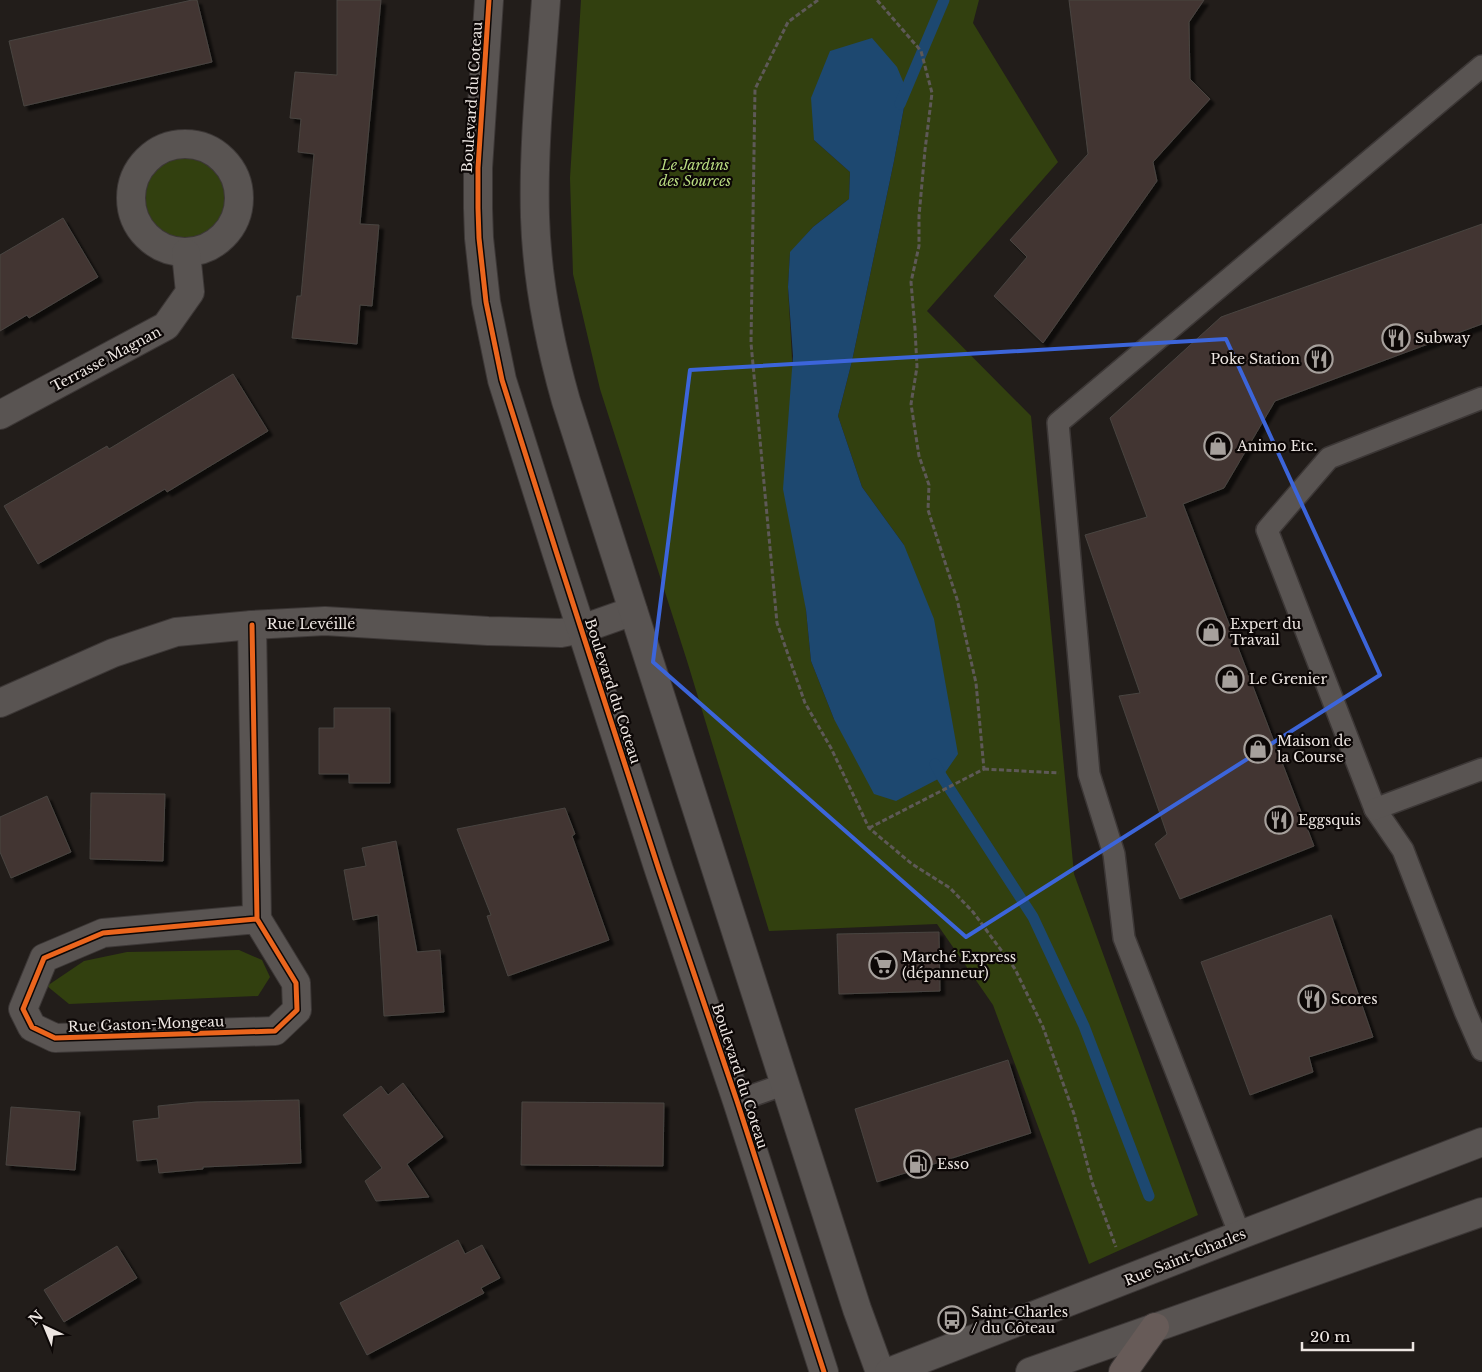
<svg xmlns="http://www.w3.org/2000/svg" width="1482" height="1372" viewBox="0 0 1482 1372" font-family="'Libre Baskerville',serif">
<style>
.green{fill:#32400f;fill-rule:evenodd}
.water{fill:#1d4870}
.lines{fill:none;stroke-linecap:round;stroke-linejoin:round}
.stream{stroke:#1d4870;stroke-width:11}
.building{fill:#433631;stroke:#484441;filter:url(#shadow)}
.lane-casing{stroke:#3c3736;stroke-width:24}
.street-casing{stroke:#3c3736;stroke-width:30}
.secondary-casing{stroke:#3c3736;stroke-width:30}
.highway-casing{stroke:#3c3736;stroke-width:30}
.path{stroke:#5e5957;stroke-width:3;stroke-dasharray:5 2.5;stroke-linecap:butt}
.lane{stroke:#595452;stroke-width:21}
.street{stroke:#595452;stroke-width:28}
.secondary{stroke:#595452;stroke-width:28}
.highway{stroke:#675b58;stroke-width:28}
.cycleway-casing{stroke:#0c0706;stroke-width:8}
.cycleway{stroke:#eb651d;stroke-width:5}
.marked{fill:none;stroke:#3c65da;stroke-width:4;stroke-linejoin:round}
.labels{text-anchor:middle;stroke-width:4.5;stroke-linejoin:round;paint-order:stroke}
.street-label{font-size:14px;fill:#ede6e2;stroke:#0c0706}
.park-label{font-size:14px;font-style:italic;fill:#b8da80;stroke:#0c0706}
.poi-label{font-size:14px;fill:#ede6e2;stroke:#0c0706;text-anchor:start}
</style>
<defs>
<filter id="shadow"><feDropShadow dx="4.5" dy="4.5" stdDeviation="1" flood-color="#0009"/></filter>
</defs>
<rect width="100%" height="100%" fill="#221d1a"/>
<!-- green -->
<g class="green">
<path d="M581,0H979L973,23L1058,162L927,311L1031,416L1074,874L1198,1215L1089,1264L993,1005L937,924L769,931L688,664L600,389L573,274L570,178ZM907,91L894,161L852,361L838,416L862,487L904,545L834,719L811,661L806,610L788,287L790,253L813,227L849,199L850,172L814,140Z"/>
<circle cx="186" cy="197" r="41"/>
<polygon points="239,950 262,960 270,977 258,996 69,1004 47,986 84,961 127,952"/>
</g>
<!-- water -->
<polygon class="water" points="872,38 897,67 907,91 894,161 852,361 838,416 862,487 904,545 934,619 958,754 942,777 896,801 874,794 834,719 811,661 806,610 783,489 793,356 788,287 790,252 813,227 849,199 850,172 814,140 811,98 830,51"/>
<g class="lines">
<!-- stream -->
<g class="stream">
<polyline points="900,104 944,0"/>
<polyline points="935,764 942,777 1033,917 1084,1026 1149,1196"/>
</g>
</g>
<!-- building -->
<g class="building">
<polygon points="192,0 197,0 212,62 24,106 9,41"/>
<polygon points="337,0 381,0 360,224 379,225 372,306 360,305 357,344 292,338 297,296 301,296 314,154 298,152 301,119 290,118 295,72 337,75"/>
<polygon points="1069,0 1204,0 1189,22 1190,79 1210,99 1153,162 1157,181 1043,343 994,296 1027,257 1010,240 1088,154"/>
<polygon points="63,218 98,277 29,318 27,315 0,331 0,255"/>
<polygon points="1482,224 1482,324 1275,401 1224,488 1183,504 1314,846 1180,899 1155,844 1167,834 1119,696 1140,693 1085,535 1147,517 1110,418 1221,317"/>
<polygon points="233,374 268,431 167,492 165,489 38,564 4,506 107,446 109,449"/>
<polygon points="334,708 390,708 390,783 349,783 349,774 319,774 319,728 334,728"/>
<polygon points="91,793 165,794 163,861 90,859"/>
<polygon points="47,796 71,852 11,878 0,852 0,817"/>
<polygon points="565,808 575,834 572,836 609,940 508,976 487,916 491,915 457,829"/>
<polygon points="396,841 417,952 440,950 444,1012 384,1016 378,915 353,920 344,870 366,866 362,848"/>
<polygon points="1331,915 1373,1037 1309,1057 1313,1072 1250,1095 1201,962"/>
<polygon points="939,932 940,991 839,994 837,934"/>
<polygon points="1008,1060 1031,1133 877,1182 855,1109"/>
<polygon points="403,1083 443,1137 407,1164 429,1197 376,1201 365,1181 382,1168 343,1115 381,1086 388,1095"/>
<polygon points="299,1100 301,1163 203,1167 203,1169 159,1173 157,1159 137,1161 133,1121 159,1118 158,1106 196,1102"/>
<polygon points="522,1102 664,1103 663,1166 521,1165"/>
<polygon points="11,1107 80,1112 75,1170 6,1165"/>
<polygon points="458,1240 465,1254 482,1245 500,1278 481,1288 484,1293 367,1355 340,1303"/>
<polygon points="117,1246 137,1278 64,1322 44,1290"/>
</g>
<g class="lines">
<!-- lane casing -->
<g class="lane-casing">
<g id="lane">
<polyline points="1482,398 1329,458 1267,530 1375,809 1403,850 1465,1011 1482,1050"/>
<polyline points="1375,809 1482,769"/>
<polyline points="737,1101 785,1084"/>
<polyline points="1240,1235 1124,938 1114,854 1089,774 1058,423 1482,66"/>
</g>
</g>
<!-- street casing -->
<g class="street-casing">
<g id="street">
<circle cx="185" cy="198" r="54"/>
<polyline points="0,415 166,326 190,292 186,253"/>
<polyline points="252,625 257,919 296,983 297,1010 275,1031 55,1038 32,1027 23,1009 44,958 103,933 257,919"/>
<polyline points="0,703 113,653 176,632 252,625 325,621 488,631 561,633 582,629 633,611"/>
</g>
</g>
<!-- secondary casing -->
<g class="secondary-casing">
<g id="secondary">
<polyline points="489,0 478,168 478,208 479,238 486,302 502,380 556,551 659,870 737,1101 824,1372"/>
<path d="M546,0C541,72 533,145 535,217C537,280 549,341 566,401L857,1309L880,1372"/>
<polyline points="889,1372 1240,1235 1482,1142"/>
<polyline points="1030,1372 1482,1212"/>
</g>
</g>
<!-- highway casing -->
<g class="highway-casing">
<polyline id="highway" points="1123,1372 1155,1327"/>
</g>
<!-- path -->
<g class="path">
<polyline points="818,0 788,22 755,89 751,343 777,623 805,703 831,748 869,828 912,864 950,888 973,912 1015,969 1043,1027 1074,1114 1092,1182 1116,1247"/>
<polyline points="984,769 1059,773"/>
<polyline points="869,828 984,769 976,683 957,599 928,510 929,485 919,456 911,404 917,367 915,329 911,282 919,246 919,216 925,150 932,93 921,51 877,0"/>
</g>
<!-- lane -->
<use href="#lane" class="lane"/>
<!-- street -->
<use href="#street" class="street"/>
<!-- secondary -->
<use href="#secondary" class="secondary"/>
<!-- highway -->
<use href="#highway" class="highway"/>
<!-- cycleway casing -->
<g class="cycleway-casing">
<g id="cycleway">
<polyline points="489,0 478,168 478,208 479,238 486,302 502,380 556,551 659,870 737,1101 824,1372"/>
<polyline points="252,625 257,919 296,983 297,1010 275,1031 55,1038 32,1027 23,1009 44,958 103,933 257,919"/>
</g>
</g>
<!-- cycleway -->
<use href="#cycleway" class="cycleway"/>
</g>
<!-- marked area -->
<path class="marked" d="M1226,339L1380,675L966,937L653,662L690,370Z"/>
<!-- icons -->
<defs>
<g id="restaurant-ring" transform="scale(1.4375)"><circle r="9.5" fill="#0c0706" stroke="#a6a09c" stroke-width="1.5"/><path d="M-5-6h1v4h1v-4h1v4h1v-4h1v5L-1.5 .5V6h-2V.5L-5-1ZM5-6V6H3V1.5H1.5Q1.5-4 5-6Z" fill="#a6a09c"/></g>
<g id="shop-ring" transform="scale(1.4375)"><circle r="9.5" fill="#0c0706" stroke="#a6a09c" stroke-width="1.5"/><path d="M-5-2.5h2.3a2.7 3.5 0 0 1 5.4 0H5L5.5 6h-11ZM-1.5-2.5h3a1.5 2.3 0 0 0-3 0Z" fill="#a6a09c"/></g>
<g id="supermarket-ring" transform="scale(1.4375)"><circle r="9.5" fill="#0c0706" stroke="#a6a09c" stroke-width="1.5"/><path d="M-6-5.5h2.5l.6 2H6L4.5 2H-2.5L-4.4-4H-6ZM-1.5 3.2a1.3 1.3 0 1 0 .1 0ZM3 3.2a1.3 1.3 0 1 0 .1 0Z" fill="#a6a09c"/></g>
<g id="fuel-ring" transform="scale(1.4375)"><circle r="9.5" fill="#0c0706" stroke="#a6a09c" stroke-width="1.5"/><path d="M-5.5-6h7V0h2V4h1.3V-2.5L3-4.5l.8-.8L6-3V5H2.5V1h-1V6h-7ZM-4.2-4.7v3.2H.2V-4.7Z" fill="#a6a09c"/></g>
<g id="bus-ring" transform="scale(1.4375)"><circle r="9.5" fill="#0c0706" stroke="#a6a09c" stroke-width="1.5"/><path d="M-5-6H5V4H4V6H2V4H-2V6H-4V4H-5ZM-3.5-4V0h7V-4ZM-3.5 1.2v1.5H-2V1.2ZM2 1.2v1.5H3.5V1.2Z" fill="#a6a09c"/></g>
</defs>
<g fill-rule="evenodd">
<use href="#restaurant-ring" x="1396" y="338"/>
<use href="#restaurant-ring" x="1319" y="359"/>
<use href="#shop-ring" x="1218" y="446"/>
<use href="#shop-ring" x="1211" y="632"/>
<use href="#shop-ring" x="1230" y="679"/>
<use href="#shop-ring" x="1258" y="749"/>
<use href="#restaurant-ring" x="1279" y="820"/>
<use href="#supermarket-ring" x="883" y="965"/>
<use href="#restaurant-ring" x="1312" y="999"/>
<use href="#fuel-ring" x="918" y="1164"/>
<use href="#bus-ring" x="952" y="1320"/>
</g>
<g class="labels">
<!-- street labels -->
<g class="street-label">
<text transform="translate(472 97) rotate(-86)" y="5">Boulevard du Coteau</text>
<text transform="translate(106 359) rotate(-28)" y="5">Terrasse Magnan</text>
<text x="311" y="629">Rue Levéillé</text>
<text transform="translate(613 691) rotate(72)" y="5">Boulevard du Coteau</text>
<text transform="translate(146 1024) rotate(-2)" y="5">Rue Gaston-Mongeau</text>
<text transform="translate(740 1076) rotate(72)" y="5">Boulevard du Coteau</text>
<text transform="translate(1185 1257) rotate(-22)" y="5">Rue Saint-Charles</text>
</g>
<!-- park labels -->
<g class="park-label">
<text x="695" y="170">Le Jardins<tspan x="695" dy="16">des Sources</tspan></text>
</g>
<!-- poi labels -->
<g class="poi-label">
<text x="1415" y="343">Subway</text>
<text x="1300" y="364" text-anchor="end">Poke Station</text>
<text x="1237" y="451">Animo Etc.</text>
<text x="1230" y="629">Expert du<tspan x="1230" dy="16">Travail</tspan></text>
<text x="1249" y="684">Le Grenier</text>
<text x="1277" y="746">Maison de<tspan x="1277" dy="16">la Course</tspan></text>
<text x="1298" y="825">Eggsquis</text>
<text x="902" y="962">Marché Express<tspan x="902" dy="16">(dépanneur)</tspan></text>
<text x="1331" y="1004">Scores</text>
<text x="937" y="1169">Esso</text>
<text x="971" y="1317">Saint-Charles<tspan x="971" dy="16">/ du Côteau</tspan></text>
</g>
</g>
<!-- north arrow -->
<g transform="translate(45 1327) rotate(316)" stroke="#0c0706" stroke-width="4" paint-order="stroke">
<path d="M0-4L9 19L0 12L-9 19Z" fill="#ede6e2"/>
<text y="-8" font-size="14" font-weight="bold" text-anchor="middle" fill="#ede6e2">N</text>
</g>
<!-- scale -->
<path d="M1302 1342v8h111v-8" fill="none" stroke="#ede6e2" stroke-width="2.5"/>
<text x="1310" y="1342" font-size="15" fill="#ede6e2" stroke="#0c0706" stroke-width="4" paint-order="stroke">20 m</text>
</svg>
